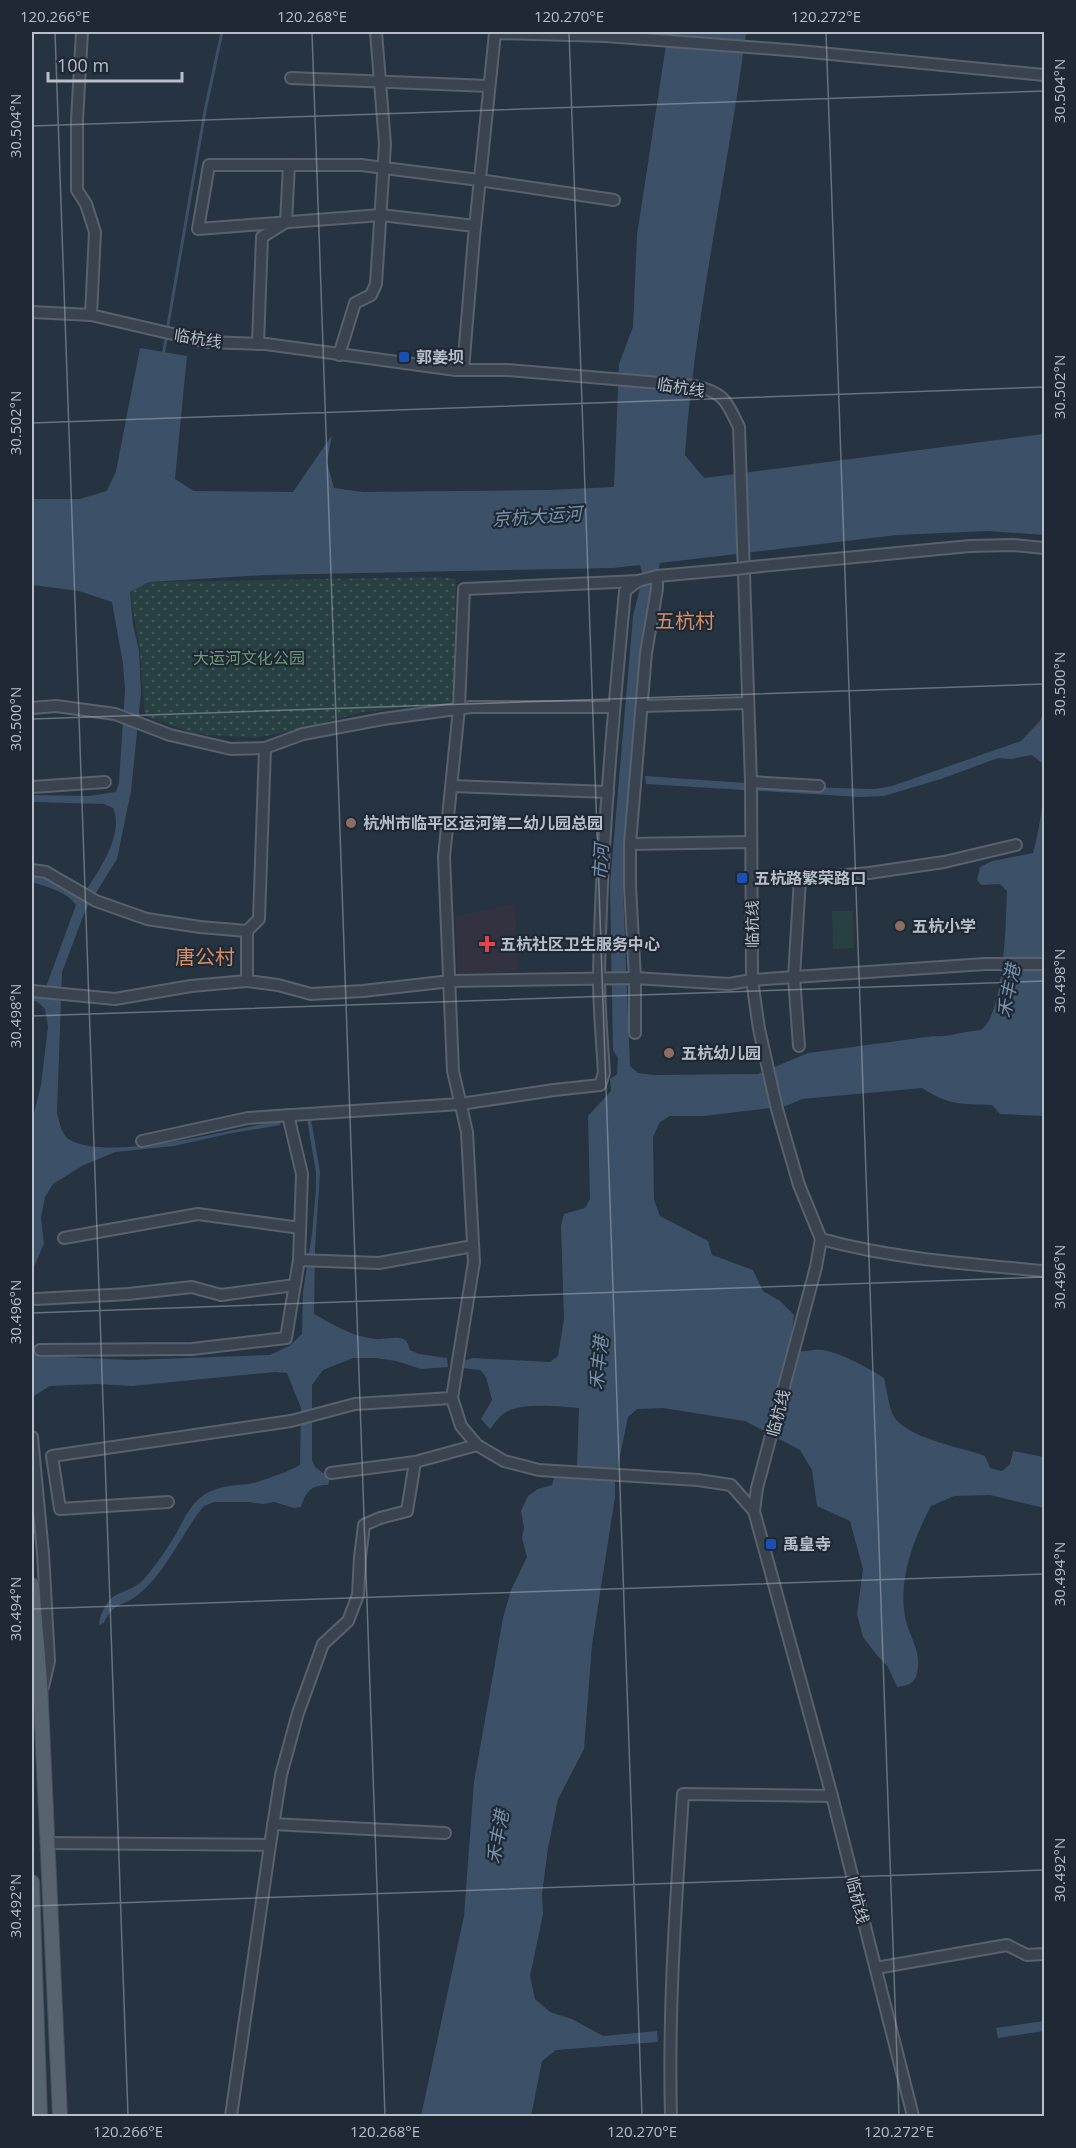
<svg xmlns="http://www.w3.org/2000/svg" width="1076" height="2148" viewBox="0 0 1076 2148" font-family="'Open Sans','Noto Sans SC',sans-serif">
<style>
.medical{fill:#333241}
.park{fill:url(#park-dots)}
.garden{fill:#284041}
.water{fill:#3c5168}
.lines{fill:none;stroke-linecap:round;stroke-linejoin:round}
.stream{stroke:#3c5168;stroke-width:3}
.minor-casing{stroke:#58626d;stroke-width:14}
.major-casing{stroke:#46505c;stroke-width:16}
.minor{stroke:#3a4450;stroke-width:10}
.major{stroke:#586370;stroke-width:14}
.minor-bridge-casing{stroke:#58626d;stroke-width:14;stroke-linecap:butt}
.minor-bridge{stroke:#3a4450;stroke-width:10}
.ticks{fill:none;stroke:#b6bfca;stroke-width:1.5;stroke-opacity:0.45}
.transit-dot{fill:#1a4fb4;stroke:#1f2935;stroke-width:2}
.education-dot{fill:#8d6e63;stroke:#1f2935;stroke-width:2}
.health-dot{fill:#e0444e;stroke:#1f2935;stroke-width:2}
.labels{text-anchor:middle;stroke-width:4.5;stroke-linejoin:round;paint-order:stroke}
.street-label{font-size:16px;fill:#b6bfca;stroke:#1f2935}
.poi-label{font-size:16px;font-weight:bold;fill:#b6bfca;stroke:#1f2935;text-anchor:start}
.park-label{font-size:16px;fill:#6e9b75;stroke:#1f2935}
.water-label{font-size:18px;font-style:italic;fill:#7792ac;stroke:#1f2935}
.quarter-label{font-size:20px;fill:#d48f67;stroke:#1f2935}
.neatline{fill:none;stroke:#b6bfca;stroke-width:2}
.ticks-label{font-size:15px;text-anchor:middle;fill:#b6bfca}
</style>
<defs>
<pattern id="park-dots" width="8" height="8" patternUnits="userSpaceOnUse" patternTransform="scale(1.5)"><rect width="8" height="8" fill="#284041"/><path d="M2 2h.1M6 6h.1" fill="none" stroke="#455a5b" stroke-width="1.8" stroke-linecap="round"/></pattern>
</defs>
<rect width="100%" height="100%" fill="#263340"/>
<!-- medical -->
<polygon class="medical" points="515,904 518,972 457,974 456,916"/>
<!-- park -->
<polygon class="park" points="438,577 456,579 453,702 363,712 292,731 255,738 196,734 145,716 140,651 130,592 149,582"/>
<!-- garden -->
<polygon class="garden" points="832,911 853,911 854,948 833,949"/>
<!-- water -->
<g class="water">
<path d="M668,32H746C728,173 695,312 685,455L704,478L1044,434V535L988,531L897,535L660,563L649,606L636,703L623,887L630,1066L638,1073L654,1075L758,1074L808,1053L934,1036C950,1037 952,1034 966,1032C970,1031 976,1031 980,1030C1005,1018 1006,917 1007,891L1000,884L981,885L977,880L980,867L992,861L1033,853C1041,825 1045,792 1043,764L1032,755L1011,759L998,758L941,779L884,796L859,797L646,784L645,776L802,787L875,789L892,786L1021,741L1040,721L1044,711L1043,1025L1044,1028V1116L1000,1114L992,1105C961,1104 948,1105 922,1088L802,1099L786,1106L704,1116H670L660,1122L653,1137L654,1200L660,1216L708,1241L712,1255L753,1270L763,1291L780,1301L794,1315L790,1348C808,1355 808,1348 823,1350C844,1354 866,1367 884,1378C887,1389 888,1404 893,1415C905,1438 961,1447 985,1456L990,1468L1002,1471L1010,1464L1013,1451L1044,1457V1508L990,1495L954,1496L931,1506C913,1540 897,1582 906,1621C911,1639 922,1654 917,1673C915,1684 906,1686 897,1687L888,1667L876,1654L863,1637L857,1614L863,1569L850,1521L817,1506L812,1470L800,1450L781,1440L745,1421L663,1408L637,1409L628,1417L615,1480V1497L592,1645L584,1749L558,1799L548,1848L542,1894L543,1914L530,1976L535,1999L550,2012L572,2019L603,2036L657,2031L658,2042L556,2050L542,2061L531,2116H421L464,1916L474,1782L503,1618L511,1590L527,1557L522,1538L524,1528L521,1511L528,1496L538,1489L552,1485L555,1474L569,1476L577,1466L579,1408C559,1407 525,1402 506,1412C500,1415 494,1424 490,1429L481,1419L492,1400L486,1377L480,1370L462,1368L463,1361L473,1358L550,1362L558,1356L564,1319L561,1226L564,1214L585,1208L590,1199L588,1116L611,1091L610,1079L617,1074L618,1058L613,1050L610,884L633,616L643,576L640,565L613,568L266,575L149,582L130,592L133,625L139,651L141,693L131,791L117,859L86,909L62,972L57,1113C60,1123 61,1136 72,1141C113,1161 231,1129 279,1121L281,1125L232,1133L174,1146L115,1152L82,1166L53,1184L45,1197L41,1218L44,1244L32,1271V1121L41,1085L48,1027L45,1009L38,1002L32,1000V992L40,991L46,987L76,905C66,891 47,887 32,882V876L48,880L82,896C97,874 125,835 113,808L104,804L32,802V795L89,796L116,792L119,782L125,690L123,664L112,602L79,591L32,585V499H80L107,491L116,471L140,348L187,356L175,479L194,491L293,492L332,435L327,462L334,488L363,492L547,490L614,487L619,364L633,327L637,235Z"/>
<path d="M307,1119H311L320,1172L315,1249L314,1314C334,1325 351,1336 375,1339C383,1340 395,1336 403,1339C408,1341 408,1345 410,1350L419,1354L447,1358L448,1367L421,1369L396,1361L376,1358H353L323,1370L312,1385V1460L315,1467L330,1478L328,1485C311,1485 306,1491 301,1507L294,1508L274,1502L263,1504L248,1502H214L204,1506C181,1534 167,1571 139,1594C124,1607 114,1601 104,1623L99,1625C99,1616 106,1602 113,1597C123,1590 134,1590 144,1579C156,1565 167,1549 176,1534C184,1519 192,1500 209,1492C221,1486 236,1485 249,1484C257,1483 293,1470 300,1465L301,1408L287,1373L275,1372L132,1386L96,1384L50,1386L32,1397V1346L63,1357L130,1360L270,1355L289,1346L302,1334L303,1292L312,1233L316,1190V1173Z"/>
<polygon points="1044,2021 1044,2031 998,2038 996,2028"/>
</g>
<g class="lines">
<!-- stream -->
<g class="stream">
<polyline points="168,325 205,111 222,32"/>
<polyline points="163,355 166,340"/>
</g>
<!-- minor casing -->
<g class="minor-casing">
<g id="minor">
<polyline points="82,32 77,120 77,190 86,204 95,232 91,315"/>
<polyline points="291,78 489,86"/>
<polyline points="475,226 381,215 198,229 209,165 361,165 479,180 614,200"/>
<path d="M32,312L91,315L207,342L266,344L456,370H507L695,386C725,393 726,401 739,427L751,782L752,980L759,1029L777,1109L799,1185L821,1239L816,1267L757,1488L754,1511L832,1796L913,2116"/>
<polyline points="258,344 262,237 286,222 289,165"/>
<polyline points="339,355 355,303 371,295 376,284 385,144 376,32"/>
<polyline points="463,370 474,237 495,33 606,36 800,51 1044,75"/>
<polyline points="752,567 970,546 1013,545 1044,548"/>
<polyline points="736,569 657,576 638,581 464,589 459,708 444,857 453,1071 467,1132 474,1262 452,1398 461,1426 477,1445 504,1461 539,1470 698,1480 731,1485 754,1511"/>
<polyline points="643,706 748,703"/>
<polyline points="32,708 56,706 115,714 170,735 231,749 265,748 303,734 383,719 471,707 614,707"/>
<polyline points="751,782 819,786"/>
<polyline points="452,786 608,792"/>
<polyline points="32,787 105,782"/>
<polyline points="630,844 751,842"/>
<polyline points="32,870 46,872 96,901 147,919 200,927 247,931 259,919 265,748"/>
<polyline points="247,931 247,981 278,985 311,994 363,991 451,981 635,978 729,984 752,980 985,964 1044,964"/>
<polyline points="32,991 115,999 191,986 247,981"/>
<polyline points="635,1033 635,978 630,886 630,844 646,653 657,589 657,576"/>
<polyline points="799,1046 794,977 800,879 869,873 944,862 1016,845"/>
<path d="M142,1141L248,1118L460,1104L554,1090L600,1085L604,1073C602,1041 599,1009 599,977C601,848 613,719 625,591L638,581"/>
<polyline points="64,1238 198,1214 300,1228"/>
<path d="M821,1239C894,1259 969,1264 1044,1271"/>
<polyline points="299,1260 379,1263 473,1246"/>
<polyline points="36,1299 128,1294 192,1287 221,1295 295,1285"/>
<polyline points="40,1350 192,1349 286,1338 299,1260 302,1174 288,1115"/>
<polyline points="32,1437 43,1553 49,1661 43,1687"/>
<polyline points="331,1473 415,1462 477,1445"/>
<polyline points="168,1502 60,1509 52,1456 291,1421 355,1404 452,1398"/>
<polyline points="273,1824 445,1833"/>
<polyline points="48,1843 270,1845 231,2116"/>
<polyline points="270,1845 281,1775 298,1713 323,1644 348,1621 358,1595 360,1557 364,1525 380,1518 407,1511 415,1462"/>
<polyline points="876,1968 1007,1945 1027,1955 1044,1954"/>
<path d="M671,2116C668,2008 676,1902 683,1794L832,1796"/>
</g>
</g>
<!-- major casing -->
<g class="major-casing">
<g id="major">
<polyline points="32,1585 40,1681 60,2116"/>
<polyline points="32,1882 40,2116"/>
</g>
</g>
<!-- minor -->
<use href="#minor" class="minor"/>
<!-- major -->
<use href="#major" class="major"/>
<!-- minor-bridge casing -->
<g class="minor-bridge-casing">
<polyline id="minor-bridge" points="736,569 752,567"/>
</g>
<!-- minor-bridge -->
<use href="#minor-bridge" class="minor-bridge"/>
</g>
<!-- ticks -->
<path class="ticks" d="M55,32L128,2116M312,32L385,2116M569,32L642,2116M826,32L899,2116M32,126L1044,91M32,423L1044,387M32,719L1044,684M32,1016L1044,981M32,1313L1044,1277M32,1609L1044,1574M32,1906L1044,1870"/>
<!-- markers -->
<g class="transit-dot">
<rect x="398" y="351" width="12" height="12" rx="3"/>
<rect x="736" y="872" width="12" height="12" rx="3"/>
<rect x="765" y="1538" width="12" height="12" rx="3"/>
</g>
<g class="education-dot">
<circle cx="351" cy="823" r="6"/>
<circle cx="900" cy="926" r="6"/>
<circle cx="669" cy="1053" r="6"/>
</g>
<path class="health-dot" d="M484 935h6v6h6v6h-6v6h-6v-6h-6v-6h6z"/>
<g class="labels">
<!-- street labels -->
<g class="street-label">
<text transform="translate(198 338) rotate(9)" y="6">临杭线</text>
<text transform="translate(681 387) rotate(9)" y="6">临杭线</text>
<text transform="translate(752 924) rotate(-90)" y="6">临杭线</text>
<text transform="translate(778 1413) rotate(-75)" y="6">临杭线</text>
<text transform="translate(858 1900) rotate(76)" y="6">临杭线</text>
</g>
<!-- poi labels -->
<g class="poi-label">
<text x="416" y="363">郭姜坝</text>
<text x="363" y="829">杭州市临平区运河第二幼儿园总园</text>
<text x="754" y="884">五杭路繁荣路口</text>
<text x="912" y="932">五杭小学</text>
<text x="500" y="950">五杭社区卫生服务中心</text>
<text x="681" y="1059">五杭幼儿园</text>
<text x="783" y="1550">禹皇寺</text>
</g>
<!-- park labels -->
<g class="park-label">
<text x="249" y="664">大运河文化公园</text>
</g>
<!-- water labels -->
<g class="water-label">
<text transform="translate(537 517) rotate(-4)" y="6">京杭大运河</text>
<text transform="translate(601 862) rotate(-87)" y="6">市河</text>
<text transform="translate(1009 991) rotate(-79)" y="6">禾丰港</text>
<text transform="translate(599 1363) rotate(-84)" y="6">禾丰港</text>
<text transform="translate(498 1837) rotate(-80)" y="6">禾丰港</text>
</g>
<!-- quarter labels -->
<g class="quarter-label">
<text x="685" y="628">五杭村</text>
<text x="205" y="964">唐公村</text>
</g>
</g>
<!-- border -->
<rect width="1076" height="2148" fill="none" stroke="#1f2935" stroke-width="66"/>
<!-- scale -->
<path d="M48 72v9h134v-9" fill="none" stroke="#b6bfca" stroke-width="3"/>
<text x="57" y="72" font-size="18" fill="#b6bfca" stroke="#1f2935" stroke-width="4.5" paint-order="stroke">100 m</text>
<rect x="33" y="33" width="1010" height="2082" class="neatline"/>
<g class="ticks-label">
<text x="55" y="22">120.266°E</text>
<text x="312" y="22">120.268°E</text>
<text x="569" y="22">120.270°E</text>
<text x="826" y="22">120.272°E</text>
<text transform="translate(1060 91) rotate(-90)" y="5">30.504°N</text>
<text transform="translate(16 126) rotate(-90)" y="5">30.504°N</text>
<text transform="translate(1060 387) rotate(-90)" y="5">30.502°N</text>
<text transform="translate(16 423) rotate(-90)" y="5">30.502°N</text>
<text transform="translate(1060 684) rotate(-90)" y="5">30.500°N</text>
<text transform="translate(16 719) rotate(-90)" y="5">30.500°N</text>
<text transform="translate(1060 981) rotate(-90)" y="5">30.498°N</text>
<text transform="translate(16 1016) rotate(-90)" y="5">30.498°N</text>
<text transform="translate(1060 1277) rotate(-90)" y="5">30.496°N</text>
<text transform="translate(16 1312) rotate(-90)" y="5">30.496°N</text>
<text transform="translate(1060 1574) rotate(-90)" y="5">30.494°N</text>
<text transform="translate(16 1609) rotate(-90)" y="5">30.494°N</text>
<text transform="translate(1060 1870) rotate(-90)" y="5">30.492°N</text>
<text transform="translate(16 1906) rotate(-90)" y="5">30.492°N</text>
<text x="128" y="2137">120.266°E</text>
<text x="385" y="2137">120.268°E</text>
<text x="642" y="2137">120.270°E</text>
<text x="899" y="2137">120.272°E</text>
</g>
</svg>
